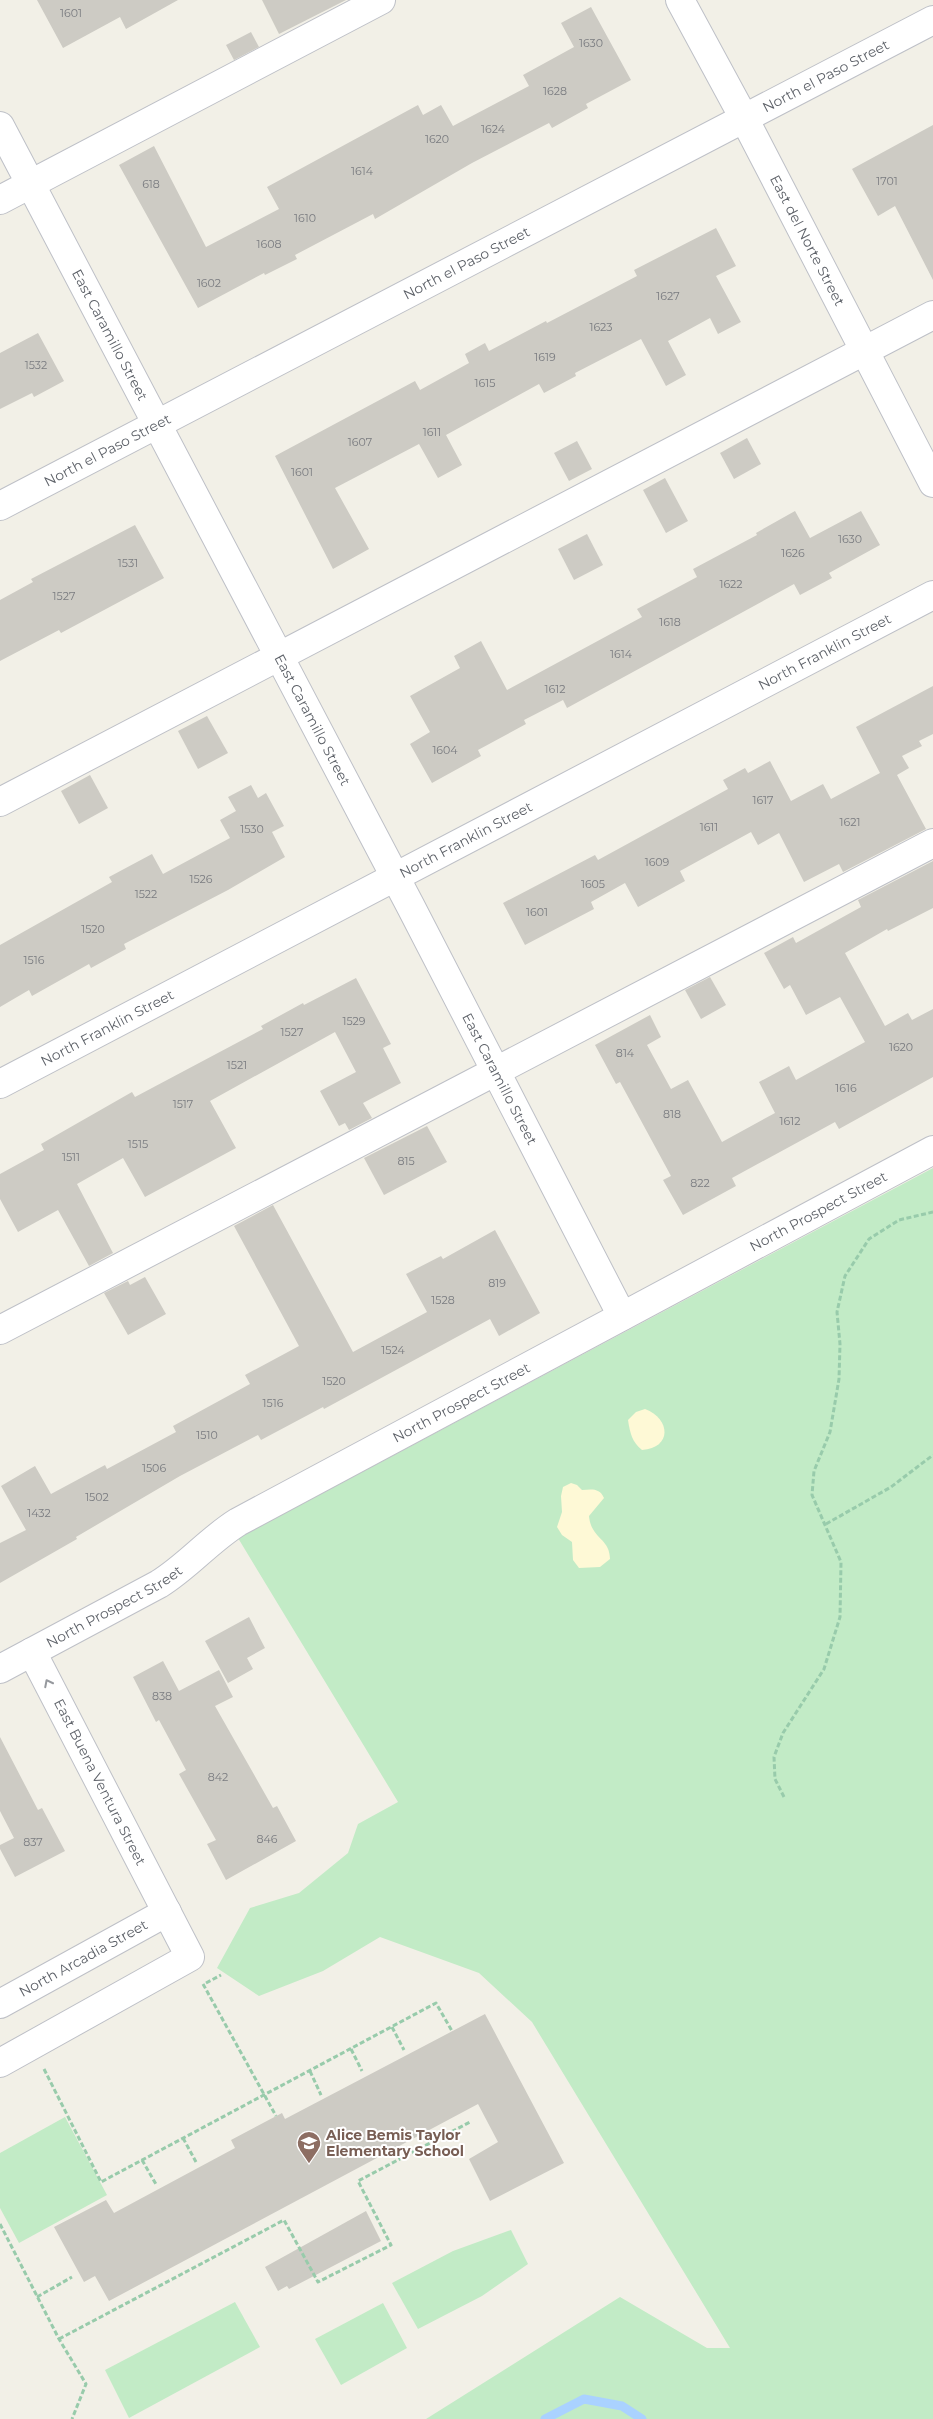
<svg xmlns="http://www.w3.org/2000/svg" width="933" height="2419" viewBox="0 0 933 2419" font-family="Montserrat,sans-serif">
<style>
.green{fill:#c2ebc6}
.sand{fill:#fef9d6}
.lines{fill:none;stroke-linecap:round;stroke-linejoin:round}
.stream{stroke:#aad2ff;stroke-width:9}
.building{fill:#cdcbc4}
.minor-casing{stroke:#bec0c7;stroke-width:30}
.path{stroke:#98cbab;stroke-width:3;stroke-dasharray:5 2.5;stroke-linecap:butt}
.minor{stroke:#fff;stroke-width:28}
.oneway{stroke:#96999e}
.labels{text-anchor:middle;stroke-width:4;stroke-linejoin:round;paint-order:stroke}
.number-label{font-size:11px;fill:#7a7c80}
.street-label{font-size:14px;fill:#5e6269;stroke:#fff}
.education-label{font-size:14px;font-weight:bold;fill:#785e54;stroke:#fff;text-anchor:start}
</style>
<rect width="100%" height="100%" fill="#f2f0e7"/>
<!-- green -->
<g class="green">
<polygon points="933,1168 933,2419 426,2419 620,2297 707,2348 730,2348 532,2022 479,1973 380,1937 323,1971 259,1996 217,1968 250,1908 299,1893 348,1853 358,1824 398,1802 238,1538"/>
<polygon points="65,2117 107,2195 19,2243 0,2208 0,2153"/>
<polygon points="511,2230 528,2264 482,2296 418,2329 392,2283 453,2251"/>
<polygon points="235,2302 260,2347 129,2418 105,2370"/>
<polygon points="383,2303 407,2348 341,2385 315,2339"/>
</g>
<!-- sand -->
<g class="sand">
<path d="M645,1409C671,1419 672,1448 642,1450C632,1442 630,1433 628,1420L636,1412Z"/>
<path d="M571,1483L577,1485L582,1490C592,1489 600,1488 604,1498L589,1516C591,1539 610,1538 610,1559L600,1567L579,1568L573,1560L572,1542L562,1535L557,1527L562,1512L561,1496L563,1487Z"/>
</g>
<g class="lines">
<!-- stream -->
<polyline class="stream" points="545,2419 584,2399 622,2406 642,2419"/>
</g>
<!-- building -->
<g class="building">
<polygon points="37,0 178,0 126,29 120,17 63,48"/>
<polygon points="262,0 346,0 279,34"/>
<polygon points="591,7 631,80 586,104 588,108 552,128 549,123 472,163 375,219 373,214 295,255 297,259 265,275 264,273 198,308 119,165 154,146 206,247 279,209 267,187 418,105 423,115 441,105 453,126 529,86 523,75 574,47 561,23"/>
<polygon points="251,32 259,47 234,60 226,45"/>
<polygon points="933,125 933,280 895,206 878,216 852,169"/>
<polygon points="716,228 736,266 716,276 741,322 718,334 710,318 668,341 686,375 666,386 641,339 575,373 576,376 544,393 539,384 446,435 462,465 438,478 419,444 335,488 369,549 333,569 275,456 415,381 420,390 469,363 465,354 485,343 489,351 546,321 547,323 637,276 634,270"/>
<polygon points="38,333 64,381 34,397 32,393 0,409 0,353"/>
<polygon points="747,438 761,464 734,479 720,453"/>
<polygon points="577,441 592,469 569,481 554,453"/>
<polygon points="665,478 688,521 666,533 643,490"/>
<polygon points="795,511 810,538 861,511 880,545 829,573 832,578 800,595 794,584 567,708 563,700 524,720 526,724 478,750 481,756 432,783 410,744 430,732 410,696 460,668 454,656 481,641 507,690 642,617 637,609 697,577 693,569 757,535 756,533"/>
<polygon points="135,525 164,578 61,633 59,630 0,661 0,600 33,582 31,579"/>
<polygon points="587,534 603,565 574,580 558,549"/>
<polygon points="933,686 933,734 919,741 922,746 902,756 909,768 897,775 926,829 843,872 839,864 804,882 779,833 758,845 751,832 680,871 685,881 638,907 625,883 591,902 594,909 525,945 503,903 595,855 598,860 728,789 723,780 745,768 748,773 770,761 791,801 823,784 831,799 880,773 856,727"/>
<polygon points="207,716 228,753 198,769 178,731"/>
<polygon points="90,775 108,808 79,824 61,791"/>
<polygon points="251,785 258,798 266,793 284,826 272,832 285,857 228,890 124,944 126,949 91,968 89,964 32,996 29,990 0,1007 0,945 112,882 109,877 152,854 163,874 230,838 220,820 236,811 228,797"/>
<polygon points="933,861 933,908 888,931 887,929 845,953 885,1026 908,1013 912,1020 933,1009 933,1077 839,1129 835,1122 732,1178 736,1186 683,1215 663,1180 671,1176 620,1082 616,1084 595,1045 650,1015 661,1037 647,1045 671,1089 688,1080 722,1142 775,1113 759,1082 789,1066 796,1080 865,1042 840,997 806,1015 790,985 784,989 764,953 793,937 796,943 861,907 858,900"/>
<polygon points="710,977 726,1005 701,1019 685,990"/>
<polygon points="356,978 391,1044 383,1048 401,1083 363,1103 372,1118 349,1130 345,1123 339,1126 320,1091 356,1072 335,1032 210,1101 236,1148 145,1197 123,1158 77,1184 113,1253 89,1266 58,1210 18,1232 0,1199 0,1174 44,1150 41,1144 132,1092 135,1097 263,1029 261,1026 303,1003 304,1005"/>
<polygon points="427,1126 447,1162 384,1195 364,1158"/>
<polygon points="273,1205 353,1352 427,1312 406,1274 441,1256 443,1259 495,1230 540,1313 499,1336 490,1319 324,1409 323,1407 261,1440 258,1435 180,1476 76,1537 77,1539 0,1583 0,1543 26,1530 1,1486 35,1466 51,1494 105,1465 107,1469 176,1432 173,1426 250,1384 245,1375 299,1346 234,1226"/>
<polygon points="145,1277 166,1314 128,1335 104,1293 128,1281 130,1285"/>
<polygon points="249,1617 265,1648 247,1658 253,1669 228,1683 205,1641"/>
<polygon points="163,1661 179,1691 219,1670 233,1697 215,1706 273,1808 277,1806 296,1841 226,1880 207,1844 216,1840 179,1774 186,1770 159,1720 156,1722 133,1677"/>
<polygon points="0,1737 38,1810 42,1808 65,1851 15,1877 0,1849 0,1845 14,1838 0,1811"/>
<polygon points="485,2014 564,2163 490,2201 469,2159 498,2142 478,2104 109,2301 95,2276 84,2282 54,2227 106,2200 114,2213 235,2148 231,2140 282,2113 285,2119"/>
<polygon points="366,2211 381,2241 289,2289 287,2286 278,2291 265,2267"/>
</g>
<g class="lines">
<!-- minor casing -->
<g class="minor-casing">
<g id="minor">
<path id="s1" d="M680,0L745,120L933,483"/>
<path id="s2" d="M0,126L411,907L622,1316"/>
<polyline points="0,200 381,0"/>
<path id="s3" d="M0,506L933,20"/>
<polyline points="0,802 933,315"/>
<path id="s4" d="M0,1084L933,595"/>
<polyline points="0,1330 933,843"/>
<path id="s5" d="M0,1669L159,1584C188,1566 209,1540 238,1522L933,1150"/>
<path id="s6" d="M0,2004L167,1912"/>
<polyline points="0,2063 190,1957 32,1652"/>
</g>
</g>
<!-- path -->
<g class="path">
<polyline points="826,1524 891,1487 933,1455"/>
<polyline points="784,1797 775,1779 774,1757 783,1733 824,1669 840,1617 841,1562 812,1495 814,1471 830,1432 839,1379 840,1344 837,1312 845,1276 869,1239 899,1220 933,1212"/>
<polyline points="206,1983 221,1975"/>
<polyline points="203,1984 276,2116"/>
<polyline points="392,2027 404,2050"/>
<polyline points="351,2049 362,2071"/>
<polyline points="44,2069 101,2182 436,2003 452,2031"/>
<polyline points="310,2071 321,2095"/>
<polyline points="183,2138 196,2162"/>
<polyline points="142,2160 157,2186"/>
<polyline points="0,2224 59,2339 86,2384 72,2419"/>
<polyline points="37,2297 72,2277"/>
<polyline points="59,2339 284,2220 318,2282 391,2245 358,2181 470,2122"/>
</g>
<!-- minor -->
<use href="#minor" class="minor"/>
</g>
<!-- one-way arrows -->
<defs><path id="oneway-chevron" d="M-2-3.5L2.5 0L-2 3.5" fill="none" stroke-width="1.6" stroke-linecap="round" stroke-linejoin="round" transform="scale(1.25)"/></defs>
<use class="oneway" href="#oneway-chevron" transform="translate(48 1683) rotate(-117)"/>
<!-- icons -->
<defs>
<g id="school-pin" transform="scale(1.25)"><path d="M0 17L-7.5 6A9.5 9.5 0 1 1 7.5 6Z" fill="#8d6e63" stroke="#fff"/><path d="M0-5L7-2L0 1L-7-2ZM-4 1L0 2.5L4 1V4Q0 6-4 4Z" fill="#fff"/></g>
</defs>
<g fill-rule="evenodd">
<use href="#school-pin" x="309" y="2143"/>
</g>
<g class="labels">
<!-- number labels -->
<g class="number-label">
<text x="71" y="17">1601</text>
<text x="591" y="47">1630</text>
<text x="555" y="95">1628</text>
<text x="493" y="133">1624</text>
<text x="437" y="143">1620</text>
<text x="362" y="175">1614</text>
<text x="887" y="185">1701</text>
<text x="151" y="188">618</text>
<text x="305" y="222">1610</text>
<text x="269" y="248">1608</text>
<text x="209" y="287">1602</text>
<text x="668" y="300">1627</text>
<text x="601" y="331">1623</text>
<text x="545" y="361">1619</text>
<text x="36" y="369">1532</text>
<text x="485" y="387">1615</text>
<text x="432" y="436">1611</text>
<text x="360" y="446">1607</text>
<text x="302" y="476">1601</text>
<text x="850" y="543">1630</text>
<text x="793" y="557">1626</text>
<text x="128" y="567">1531</text>
<text x="731" y="588">1622</text>
<text x="64" y="600">1527</text>
<text x="670" y="626">1618</text>
<text x="621" y="658">1614</text>
<text x="555" y="693">1612</text>
<text x="445" y="754">1604</text>
<text x="763" y="804">1617</text>
<text x="850" y="826">1621</text>
<text x="709" y="831">1611</text>
<text x="252" y="833">1530</text>
<text x="657" y="866">1609</text>
<text x="201" y="883">1526</text>
<text x="593" y="888">1605</text>
<text x="146" y="898">1522</text>
<text x="537" y="916">1601</text>
<text x="93" y="933">1520</text>
<text x="34" y="964">1516</text>
<text x="354" y="1025">1529</text>
<text x="292" y="1036">1527</text>
<text x="901" y="1051">1620</text>
<text x="625" y="1057">814</text>
<text x="237" y="1069">1521</text>
<text x="846" y="1092">1616</text>
<text x="183" y="1108">1517</text>
<text x="672" y="1118">818</text>
<text x="790" y="1125">1612</text>
<text x="138" y="1148">1515</text>
<text x="71" y="1161">1511</text>
<text x="406" y="1165">815</text>
<text x="700" y="1187">822</text>
<text x="497" y="1287">819</text>
<text x="443" y="1304">1528</text>
<text x="393" y="1354">1524</text>
<text x="334" y="1385">1520</text>
<text x="273" y="1407">1516</text>
<text x="207" y="1439">1510</text>
<text x="154" y="1472">1506</text>
<text x="97" y="1501">1502</text>
<text x="39" y="1517">1432</text>
<text x="162" y="1700">838</text>
<text x="218" y="1781">842</text>
<text x="267" y="1843">846</text>
<text x="33" y="1846">837</text>
</g>
<!-- street labels -->
<g class="street-label">
<text dy="5" stroke="none"><textPath href="#s3" startOffset="931">North el Paso Street</textPath></text>
<text dy="5" stroke="none"><textPath href="#s1" startOffset="272">East del Norte Street</textPath></text>
<text dy="5" stroke="none"><textPath href="#s3" startOffset="526">North el Paso Street</textPath></text>
<text dy="5" stroke="none"><textPath href="#s2" startOffset="236">East Caramillo Street</textPath></text>
<text dy="5" stroke="none"><textPath href="#s3" startOffset="121">North el Paso Street</textPath></text>
<text dy="5" stroke="none"><textPath href="#s4" startOffset="931">North Franklin Street</textPath></text>
<text dy="5" stroke="none"><textPath href="#s2" startOffset="671">East Caramillo Street</textPath></text>
<text dy="5" stroke="none"><textPath href="#s4" startOffset="526">North Franklin Street</textPath></text>
<text dy="5" stroke="none"><textPath href="#s4" startOffset="121">North Franklin Street</textPath></text>
<text dy="5" stroke="none"><textPath href="#s2" startOffset="1076">East Caramillo Street</textPath></text>
<text dy="5" stroke="none"><textPath href="#s5" startOffset="939">North Prospect Street</textPath></text>
<text dy="5" stroke="none"><textPath href="#s5" startOffset="534">North Prospect Street</textPath></text>
<text dy="5" stroke="none"><textPath href="#s5" startOffset="130">North Prospect Street</textPath></text>
<text transform="translate(100 1782) rotate(63)" y="5">East Buena Ventura Street</text>
<text dy="5" stroke="none"><textPath href="#s6" startOffset="95">North Arcadia Street</textPath></text>
</g>
<!-- education labels -->
<g class="education-label">
<text x="326" y="2140">Alice Bemis Taylor<tspan x="326" dy="16">Elementary School</tspan></text>
</g>
</g>
</svg>
